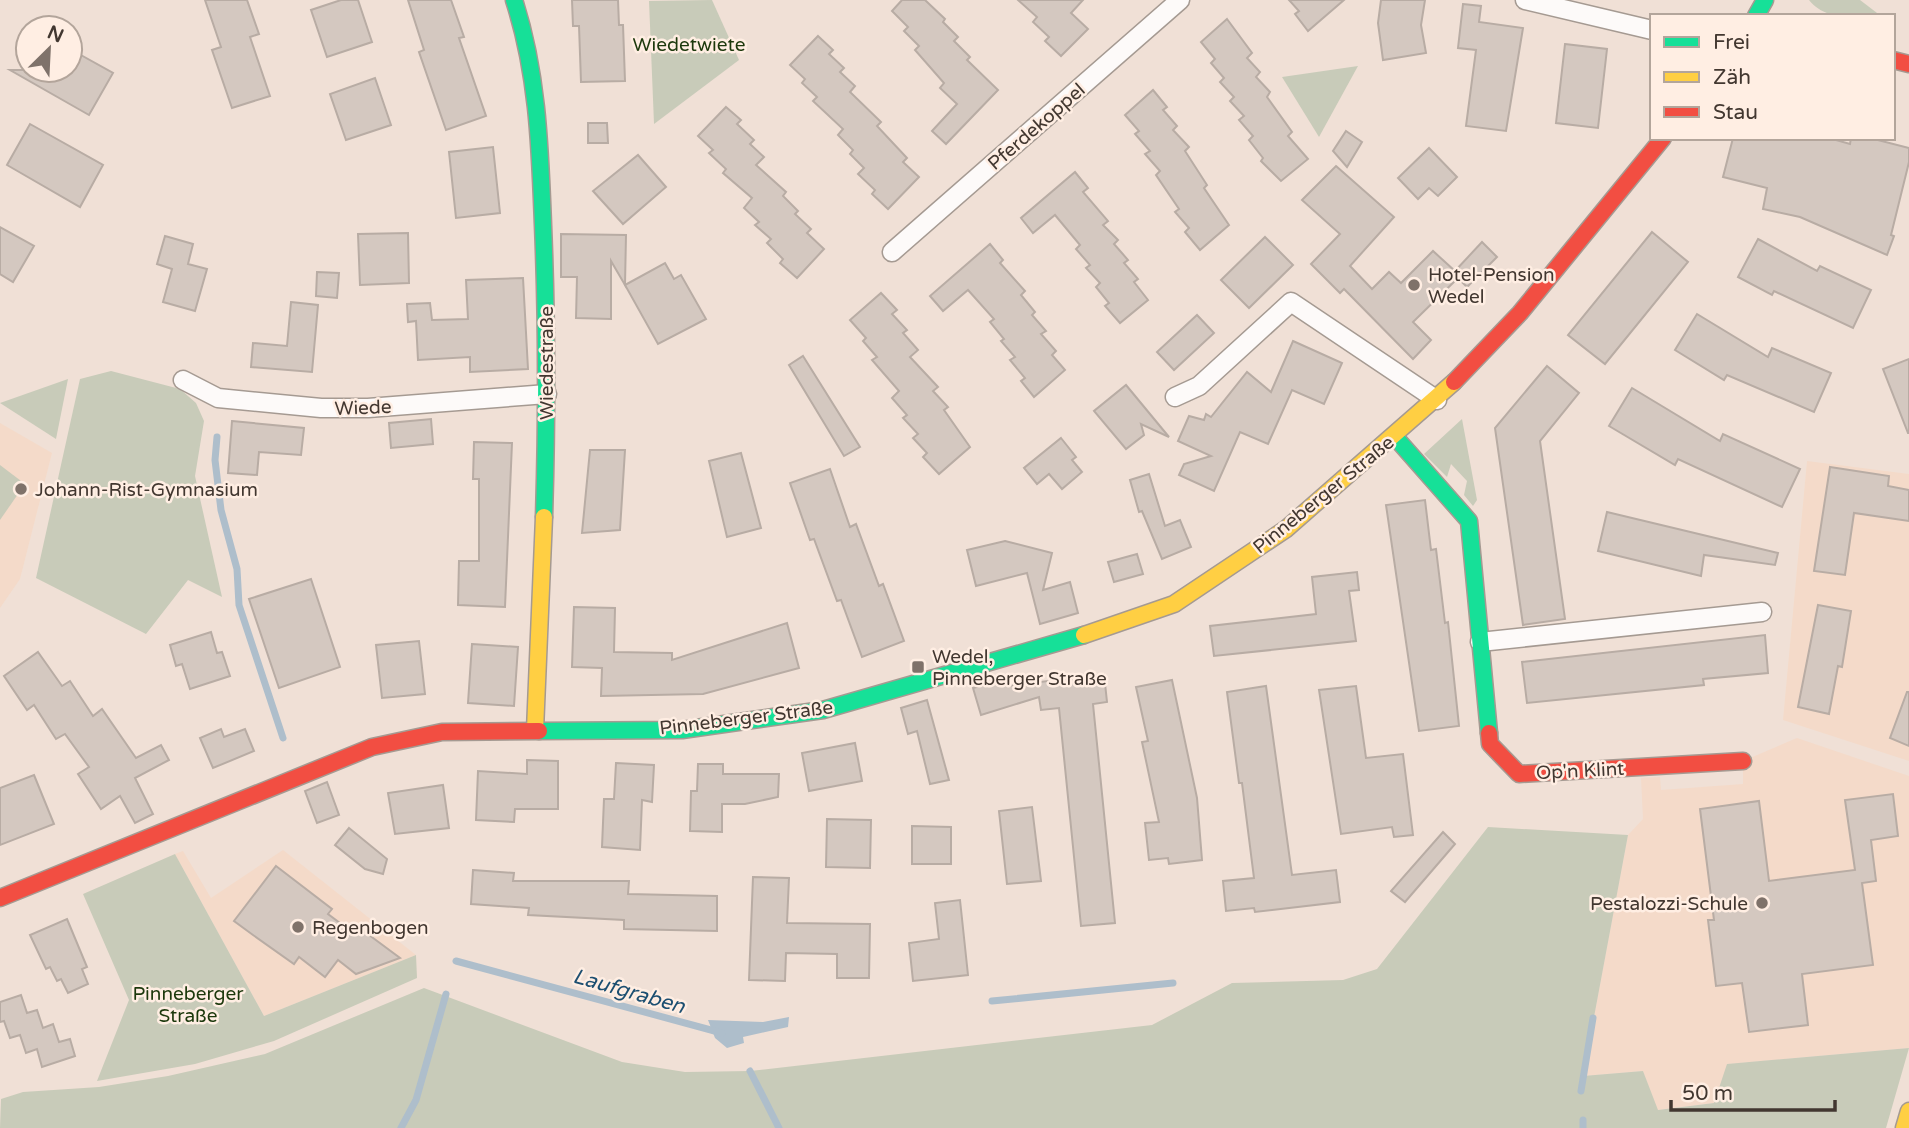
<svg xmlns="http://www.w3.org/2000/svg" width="1909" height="1128" viewBox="0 0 1909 1128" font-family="'Varela Round',sans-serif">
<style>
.built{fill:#f4dac9}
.green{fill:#c8cbb9}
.water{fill:#aebecb}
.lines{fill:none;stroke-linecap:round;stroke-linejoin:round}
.stream{stroke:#aebecb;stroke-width:7}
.building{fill:#d4c8c0;stroke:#b8aca4;stroke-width:2}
.street-casing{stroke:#a59a92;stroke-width:21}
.fast-casing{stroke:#a59a92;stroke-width:19}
.slow-casing{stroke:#a59a92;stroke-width:19}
.jam-casing{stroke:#a59a92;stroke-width:19}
.street{stroke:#fdfaf9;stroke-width:18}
.fast{stroke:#16e098;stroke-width:16}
.slow{stroke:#ffcf43;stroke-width:16}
.jam{stroke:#f24e42;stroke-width:16}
.poi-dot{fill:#7f726a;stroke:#ffeee3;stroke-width:2.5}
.labels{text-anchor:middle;stroke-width:5;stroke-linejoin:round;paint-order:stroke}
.park-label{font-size:19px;fill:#1c380c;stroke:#ffeee3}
.street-label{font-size:19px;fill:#423730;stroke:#ffeee3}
.poi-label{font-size:19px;fill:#423730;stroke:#ffeee3;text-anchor:start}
.water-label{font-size:21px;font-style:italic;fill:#1d4f71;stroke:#ffeee3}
</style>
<rect width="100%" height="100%" fill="#f0e0d6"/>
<!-- built -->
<g class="built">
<polygon points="0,423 52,453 20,579 0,608"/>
<polygon points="1807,461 1909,474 1909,761 1783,720"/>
<polygon points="1797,738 1909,776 1909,1048 1728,1064 1714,1103 1657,1110 1643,1071 1583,1076 1628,835 1643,819 1641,778 1660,777 1661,790 1743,784 1743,761"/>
<polygon points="283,850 416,955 264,1016 175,854 183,851 211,898"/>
</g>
<!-- green -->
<g class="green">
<polygon points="712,0 739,60 654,124 649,1"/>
<path d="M1809,0H1860L1881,16C1857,16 1826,22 1809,0Z"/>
<polygon points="1358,66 1319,137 1282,77"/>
<polygon points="111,371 180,389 196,403 204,421 195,476 222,597 188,580 146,634 36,578 80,379"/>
<polygon points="68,379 56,439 0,403"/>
<polygon points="1462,419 1477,500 1473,506 1464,495 1467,481 1451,464 1447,477 1424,454"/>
<polygon points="0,465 25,484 0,520"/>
<polygon points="1488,827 1628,835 1583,1076 1643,1071 1658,1110 1714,1103 1727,1064 1909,1048 1886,1128 0,1128 1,1099 23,1092 99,1087 168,1076 265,1054 424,988 622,1062 685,1072 750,1071 1152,1025 1232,983 1343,980 1377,969"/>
<polygon points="175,854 264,1016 416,955 417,978 274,1041 195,1064 97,1081 129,1000 83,894"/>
</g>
<!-- water -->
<polygon class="water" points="789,1017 788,1027 743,1037 744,1043 727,1048 715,1038 708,1020 763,1022"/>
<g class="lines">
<!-- stream -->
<g class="stream">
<polyline points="217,437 215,460 221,510 237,569 239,605 283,738"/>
<polyline points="456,961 722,1033"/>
<polyline points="992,1001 1173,983"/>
<polyline points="750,1071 779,1128"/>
<polyline points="1581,1091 1593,1018"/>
<polyline points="1583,1120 1583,1128"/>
<polyline points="401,1128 416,1100 446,994"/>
</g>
</g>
<!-- building -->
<g class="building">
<polygon points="205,0 247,0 259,34 250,37 270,96 232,108 212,50 221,47"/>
<polygon points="341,0 358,0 372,42 327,57 311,10"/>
<polygon points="408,0 451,0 464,37 459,38 486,116 446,130 419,52 424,50"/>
<polygon points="572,0 618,0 619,25 623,25 625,81 581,82 579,26 573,26"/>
<polygon points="902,0 925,0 945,19 943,22 958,37 954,41 970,57 967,60 998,90 946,144 932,131 957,104 940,88 944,83 915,50 919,46 904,31 908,27 892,11"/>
<polygon points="1018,0 1083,0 1071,13 1088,29 1061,56 1045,41 1049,37 1033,22 1037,17"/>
<polygon points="1289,0 1344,0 1308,31 1295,14 1299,11"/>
<polygon points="1381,0 1425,0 1421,25 1426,53 1383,60 1378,23"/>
<polygon points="1463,4 1481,6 1479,22 1523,28 1506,131 1466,126 1476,50 1458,48"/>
<polygon points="1227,19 1252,53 1247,58 1260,72 1256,77 1270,92 1267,97 1292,132 1288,136 1308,159 1281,181 1261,161 1263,158 1249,140 1253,136 1239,120 1244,116 1230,101 1234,97 1220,82 1224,78 1211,63 1215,59 1201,42"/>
<polygon points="818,36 833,50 829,54 844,68 840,72 855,86 850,92 881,122 877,126 907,158 903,162 919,177 888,209 872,194 875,190 858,174 864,168 850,154 853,150 838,135 843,129 813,101 817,97 802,83 805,79 790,65"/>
<polygon points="1565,44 1607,49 1598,128 1556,123"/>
<polygon points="70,49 113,73 89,115 10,70 70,70"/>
<polygon points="375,78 391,125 346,140 330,94"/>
<polygon points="1153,90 1167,107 1163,110 1177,126 1173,130 1189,147 1185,151 1207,185 1204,188 1229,225 1200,250 1185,232 1189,228 1175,212 1179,209 1156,175 1160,171 1145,154 1150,151 1135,134 1139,131 1125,115"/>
<polygon points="726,107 741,120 737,124 754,140 750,144 764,157 756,165 786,192 783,196 798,211 795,214 811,229 807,233 824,249 797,278 780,263 783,259 767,243 771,239 755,225 759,222 744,208 752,198 723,173 726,169 709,153 713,150 698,136"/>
<polygon points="588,123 607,123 608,143 588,143"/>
<polygon points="30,124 103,165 80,207 7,165"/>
<polygon points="1346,131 1362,142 1347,167 1333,151"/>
<polygon points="1733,138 1829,138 1850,144 1851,138 1870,138 1909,148 1909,162 1891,235 1894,236 1887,255 1800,217 1763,209 1767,188 1723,177"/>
<polygon points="493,147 500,213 456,218 449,152"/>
<polygon points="1429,148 1457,177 1438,196 1429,188 1418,199 1398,178"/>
<polygon points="638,155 666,187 623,224 593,191"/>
<polygon points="1336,166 1394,217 1350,266 1372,289 1389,272 1401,283 1433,251 1455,271 1482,242 1497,257 1467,287 1458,278 1413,322 1431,340 1413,359 1344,289 1340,293 1311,264 1340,234 1302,200"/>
<polygon points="1075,172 1088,188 1083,192 1108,221 1103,225 1118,240 1114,244 1128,260 1124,263 1138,279 1134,282 1148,300 1120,323 1105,306 1109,303 1096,287 1100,283 1086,268 1090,265 1076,249 1080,245 1055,215 1033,233 1021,218"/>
<polygon points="0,227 34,246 13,282 0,274"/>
<polygon points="1652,232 1688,262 1605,364 1568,335"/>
<polygon points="408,233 409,283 360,285 358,234"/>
<polygon points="561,234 626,235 625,285 611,261 611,319 576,318 577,277 561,277"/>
<polygon points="165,236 193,244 188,264 207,269 195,311 163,302 172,269 157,264"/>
<polygon points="1265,237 1293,265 1249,308 1221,280"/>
<polygon points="1758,239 1817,271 1820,266 1871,290 1853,328 1774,291 1772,295 1738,277"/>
<polygon points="990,244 1003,260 1000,263 1025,291 1021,295 1035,312 1032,315 1046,331 1041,334 1056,351 1052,355 1065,370 1034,397 1021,381 1025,378 1010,360 1015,357 1001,341 1004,339 990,322 994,319 968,290 943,311 930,296"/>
<polygon points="665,263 674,279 681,275 706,319 658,344 625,285"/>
<polygon points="317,272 339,273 337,298 316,296"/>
<polygon points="523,278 528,369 470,372 470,357 418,360 416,321 408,322 407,304 430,303 432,320 468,319 466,280"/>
<polygon points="881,293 897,310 892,314 907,330 903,333 918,350 910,357 938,387 933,391 948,407 944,410 970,447 939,474 923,457 927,453 913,438 918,434 903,418 907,415 892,398 899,391 872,360 877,357 863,341 866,338 850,320"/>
<polygon points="291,302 318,305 312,372 251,367 253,343 287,346"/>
<polygon points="1697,314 1768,357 1772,348 1831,373 1814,412 1727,375 1724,380 1675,350"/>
<polygon points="1197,315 1214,333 1174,370 1157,352"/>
<polygon points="1293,341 1342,363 1324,404 1292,390 1268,444 1240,432 1214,491 1179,475 1184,464 1211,456 1178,441 1189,416 1204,420 1206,414 1211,417 1247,372 1271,392"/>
<polygon points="803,356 860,447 844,456 789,365"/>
<polygon points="1909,359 1909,433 1908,433 1883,369"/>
<polygon points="1547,366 1579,393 1540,441 1565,619 1523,625 1495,428"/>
<polygon points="1126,385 1169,437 1141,424 1144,435 1126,449 1094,411"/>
<polygon points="1632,388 1720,441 1723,434 1800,469 1782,507 1678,459 1675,465 1609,426"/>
<polygon points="431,419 433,444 391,448 389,423"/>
<polygon points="232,421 304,428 301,455 259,452 257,475 228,473"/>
<polygon points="1061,438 1076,457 1072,460 1082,472 1062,489 1049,474 1037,484 1024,468"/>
<polygon points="474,442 512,443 505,607 458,605 459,561 479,561 479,479 473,479"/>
<polygon points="590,450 625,450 620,530 582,533"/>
<polygon points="741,453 761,528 727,537 709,461"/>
<polygon points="1830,467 1889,476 1888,486 1909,490 1909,521 1854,513 1845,575 1814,571"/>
<polygon points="830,469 850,527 856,524 879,586 883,584 904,641 862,657 841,600 837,601 814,539 810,540 790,483"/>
<polygon points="1149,474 1165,526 1180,520 1191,547 1162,559 1142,511 1139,512 1130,480"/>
<polygon points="1425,500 1431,550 1436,549 1445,623 1448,622 1459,726 1419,731 1386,505"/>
<polygon points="1607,512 1778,553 1775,565 1704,555 1701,576 1598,551"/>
<polygon points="1005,541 1052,553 1043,590 1070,582 1078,613 1040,624 1027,573 976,586 967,550"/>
<polygon points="1137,554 1143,574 1114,582 1108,562"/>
<polygon points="1357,572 1359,590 1349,591 1356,641 1214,656 1210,626 1316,614 1312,577"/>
<polygon points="311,579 340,667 279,688 249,599"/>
<polygon points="1818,605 1851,611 1842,667 1838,666 1829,714 1798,707"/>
<polygon points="574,607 615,608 614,652 672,653 672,660 787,623 799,668 703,694 601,696 602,668 572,667"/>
<polygon points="211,632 217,653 222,652 230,676 190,689 182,664 176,666 170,645"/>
<polygon points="1765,635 1768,673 1703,679 1704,685 1527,703 1522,662"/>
<polygon points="419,641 425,694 382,698 376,645"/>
<polygon points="472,644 518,647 514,706 468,703"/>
<polygon points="38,652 62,686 70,681 93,716 102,709 136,758 161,745 169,760 135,778 153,814 135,823 120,796 101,809 78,774 89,767 65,734 56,739 34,705 27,710 4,676"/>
<polygon points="1104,674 1107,702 1093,704 1115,923 1081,926 1059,708 1041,710 1039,697 981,715 973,688 1006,679 1008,686"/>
<polygon points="1172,680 1197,798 1202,860 1169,864 1168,858 1149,860 1145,823 1159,822 1142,742 1148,741 1136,687"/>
<polygon points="1266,686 1292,875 1336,870 1340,902 1255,912 1254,908 1226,911 1223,881 1254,878 1242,783 1239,783 1227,692"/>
<polygon points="1356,686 1366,758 1403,754 1413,835 1394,837 1392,827 1341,834 1319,690"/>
<polygon points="1907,692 1909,692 1909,746 1890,738"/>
<polygon points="927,700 949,780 930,784 917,731 908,734 901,708"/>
<polygon points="221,729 224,737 245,729 254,751 213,768 200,738"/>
<polygon points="855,743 862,781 809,791 802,753"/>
<polygon points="527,760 558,761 558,809 515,809 514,822 476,820 478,771 527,774"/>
<polygon points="616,763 654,765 652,802 642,800 640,850 602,847 604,799 614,799"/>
<polygon points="698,764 723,764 723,774 779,774 778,797 745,804 722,804 722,832 690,831 691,791 697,791"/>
<polygon points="34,775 54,824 0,845 0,788"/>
<polygon points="327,782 339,815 317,823 305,791"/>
<polygon points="443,785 449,828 395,834 388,793"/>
<polygon points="1893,794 1898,836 1871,840 1876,881 1862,883 1873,965 1802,974 1808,1025 1749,1032 1742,983 1716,986 1708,920 1714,920 1700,809 1759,801 1769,881 1855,870 1845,800"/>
<polygon points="1032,807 1041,881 1007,884 999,811"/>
<polygon points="827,819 871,820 870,868 826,867"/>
<polygon points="912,826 951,827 951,864 912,864"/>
<polygon points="349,828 387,859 383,874 365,869 335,845"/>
<polygon points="1443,832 1455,844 1405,902 1391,891"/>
<polygon points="276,866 332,909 328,914 356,935 361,929 400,958 356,974 338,960 325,977 299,957 294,964 253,935 234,921"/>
<polygon points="473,870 514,873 513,881 629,881 628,894 717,896 717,931 624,929 624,920 528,915 529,908 471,904"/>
<polygon points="753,877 789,878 787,923 870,924 869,978 837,978 837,954 786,953 785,981 749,980"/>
<polygon points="960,900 968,975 913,981 909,943 939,939 935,903"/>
<polygon points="67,919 87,967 82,969 88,984 68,993 61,979 57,981 50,967 46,969 30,935"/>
<polygon points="21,995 27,1013 37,1010 43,1028 53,1024 59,1042 70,1039 75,1056 42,1067 37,1049 26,1053 20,1035 10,1038 4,1021 0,1022 0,1002"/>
</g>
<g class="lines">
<!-- street casing -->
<g class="street-casing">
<g id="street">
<polyline points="1525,0 1652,30"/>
<polyline points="892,252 1180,0"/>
<polyline points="183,380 218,398 321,408 368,408 547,394"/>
<polyline points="1175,397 1199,386 1291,302 1437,400"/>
<polyline points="1480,642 1762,612"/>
</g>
</g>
<!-- fast casing -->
<g class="fast-casing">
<g id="fast">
<path d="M514,0C538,74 540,148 543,225C547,322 547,419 544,517"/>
<polyline points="1756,16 1765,0"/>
<polyline points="1395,437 1469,521 1489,733"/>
<polyline points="539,731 682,730 823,710 1084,635"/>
</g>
</g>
<!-- slow casing -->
<g class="slow-casing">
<g id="slow">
<polyline points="1084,635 1174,604 1286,529 1454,382"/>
<polyline points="535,730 544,517"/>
<polyline points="1904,1128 1909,1111"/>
</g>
</g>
<!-- jam casing -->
<g class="jam-casing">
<g id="jam">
<polyline points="1893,60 1909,64"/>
<polyline points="1454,382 1520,313 1663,138"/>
<polyline points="1489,733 1490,744 1519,774 1743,761"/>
<polyline points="0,898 372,747 442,732 539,731"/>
</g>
</g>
<!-- street -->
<use href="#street" class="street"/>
<!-- fast -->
<use href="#fast" class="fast"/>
<!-- slow -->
<use href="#slow" class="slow"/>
<!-- jam -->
<use href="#jam" class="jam"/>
</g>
<!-- markers -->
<g class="poi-dot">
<circle cx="1414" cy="285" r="7"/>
<circle cx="21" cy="489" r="7"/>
<rect x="911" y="660" width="14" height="14" rx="3.5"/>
<circle cx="1762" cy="903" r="7"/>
<circle cx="298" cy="927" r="7"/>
</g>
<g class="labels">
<!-- park labels -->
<g class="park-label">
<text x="689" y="51">Wiedetwiete</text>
<text x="188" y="1000">Pinneberger<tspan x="188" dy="22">Straße</tspan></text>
</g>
<!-- street labels -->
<g class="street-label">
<text transform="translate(1036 126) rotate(-41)" y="7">Pferdekoppel</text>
<text transform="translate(546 363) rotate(-90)" y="7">Wiedestraße</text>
<text transform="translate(363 407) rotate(-2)" y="7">Wiede</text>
<text transform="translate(1323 494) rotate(-39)" y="7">Pinneberger Straße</text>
<text transform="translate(746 717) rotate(-7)" y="7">Pinneberger Straße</text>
<text transform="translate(1580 770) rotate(-3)" y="7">Op'n Klint</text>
</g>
<!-- poi labels -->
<g class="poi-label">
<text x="1428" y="281">Hotel-Pension<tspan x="1428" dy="22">Wedel</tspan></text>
<text x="35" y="496">Johann-Rist-Gymnasium</text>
<text x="932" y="663">Wedel,<tspan x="932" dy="22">Pinneberger Straße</tspan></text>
<text x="1748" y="910" text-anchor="end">Pestalozzi-Schule</text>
<text x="312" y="934">Regenbogen</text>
</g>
<!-- water labels -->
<g class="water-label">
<text transform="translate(629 991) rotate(16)" y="7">Laufgraben</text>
</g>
</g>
<!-- legend -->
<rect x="1650" y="14" width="245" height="126" fill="#ffeee3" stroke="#b3a59b" stroke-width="2"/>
<rect x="1664" y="37" width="35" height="10" fill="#16e098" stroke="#b3a59b" stroke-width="2"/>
<text x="1713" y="49" font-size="21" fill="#423730">Frei</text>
<rect x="1664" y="72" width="35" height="10" fill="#ffcf43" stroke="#b3a59b" stroke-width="2"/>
<text x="1713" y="84" font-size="21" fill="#423730">Zäh</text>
<rect x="1664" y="107" width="35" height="10" fill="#f24e42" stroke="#b3a59b" stroke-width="2"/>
<text x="1713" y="119" font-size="21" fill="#423730">Stau</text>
<!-- north arrow -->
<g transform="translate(49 49) rotate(24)"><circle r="33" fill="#ffeee3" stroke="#b3a59b" stroke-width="2"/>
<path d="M0-5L12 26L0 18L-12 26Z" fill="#7f726a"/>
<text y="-10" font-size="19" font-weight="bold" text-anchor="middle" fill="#423730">N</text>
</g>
<!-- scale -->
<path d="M1671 1100v10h164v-10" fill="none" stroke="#423730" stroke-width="3.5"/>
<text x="1682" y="1100" font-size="21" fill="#423730" stroke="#ffeee3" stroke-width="5" paint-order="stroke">50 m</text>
</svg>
